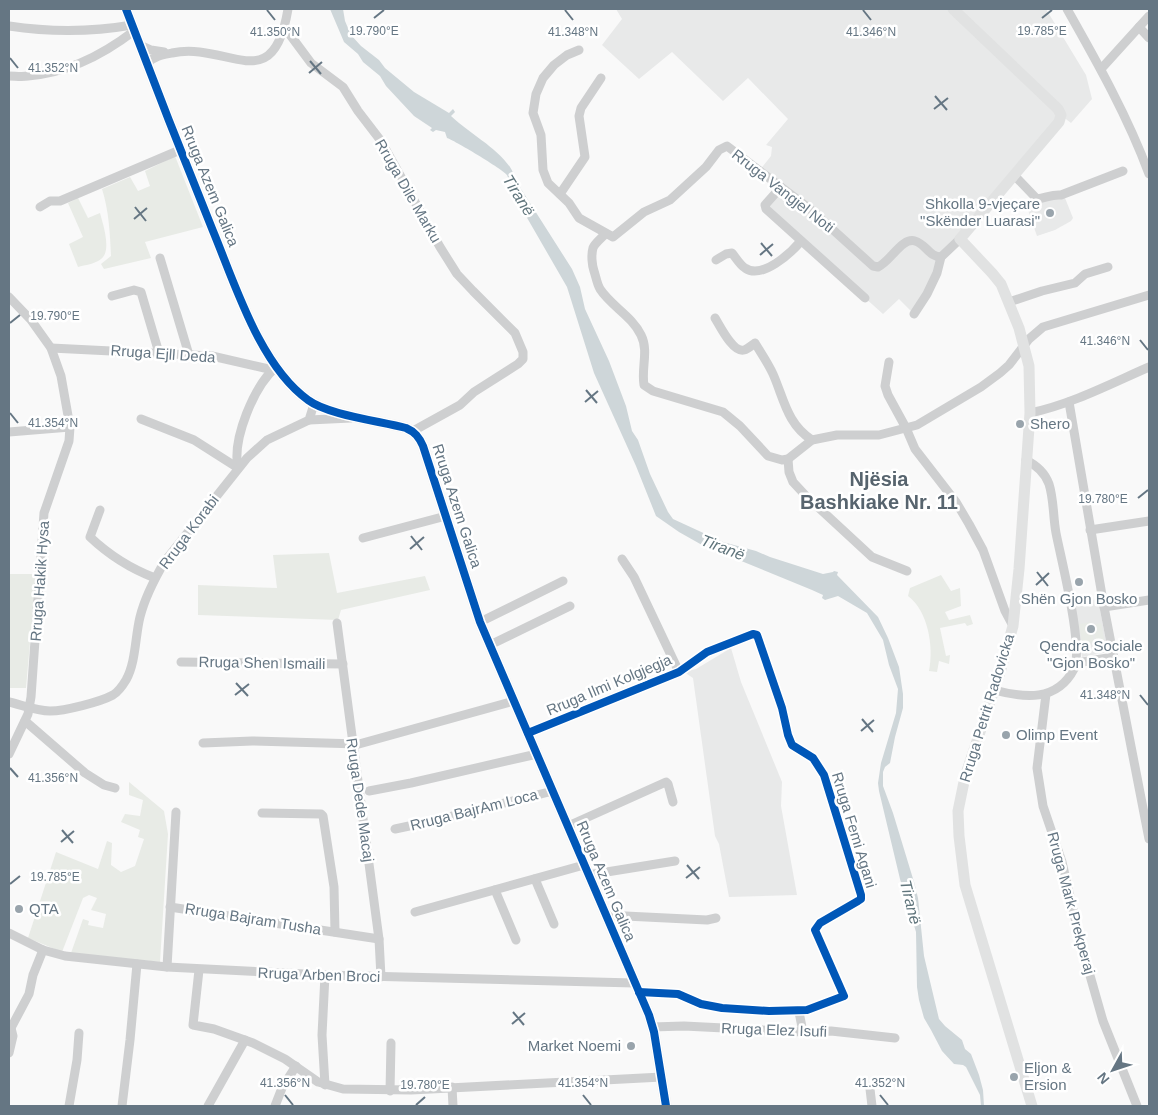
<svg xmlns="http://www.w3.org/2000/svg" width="1158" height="1115" viewBox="0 0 1158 1115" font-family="Arial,sans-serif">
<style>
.built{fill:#e8e9e9}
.green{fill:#e8ebe6}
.water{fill:#ced6d9}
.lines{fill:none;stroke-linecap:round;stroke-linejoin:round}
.minor{stroke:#cecfd0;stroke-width:9}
.major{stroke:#e1e2e2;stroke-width:11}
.cycleway-casing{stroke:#fff;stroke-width:11}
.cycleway{stroke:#0057b8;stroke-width:8}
.ticks{fill:none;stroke:#657683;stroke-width:2}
.poi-dot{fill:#99a4ac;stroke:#fff;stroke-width:2}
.labels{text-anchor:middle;stroke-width:5;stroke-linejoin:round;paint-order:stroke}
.street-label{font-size:15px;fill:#657683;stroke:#fff}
.poi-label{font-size:15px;fill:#657683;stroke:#fff;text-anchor:start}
.water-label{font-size:16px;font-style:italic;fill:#60757c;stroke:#fff}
.district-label{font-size:20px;font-weight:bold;fill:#57646e;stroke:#fff}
.ticks-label{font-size:12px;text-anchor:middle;fill:#657683;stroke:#fff;stroke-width:5;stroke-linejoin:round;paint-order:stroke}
</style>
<rect width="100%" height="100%" fill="#f9f9f9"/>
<!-- built -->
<g class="built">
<polygon points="616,9 1046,9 1086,75 1092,99 1071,123 1062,116 941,257 914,314 899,299 883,314 766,209 781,187 759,171 771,156 772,147 766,145 788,119 748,78 723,101 672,52 639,79 602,45 622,19"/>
<polygon points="1056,196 1065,198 1073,218 1071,221 1055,230 1037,236 1027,207"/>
<polygon points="1098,599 1108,652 1082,657 1074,603"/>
<polygon points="731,648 741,682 782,782 781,806 797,895 729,897 719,844 715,836 693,678 684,672 696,669"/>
</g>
<!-- green -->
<g class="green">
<path d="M175,156L203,227L145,242L151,258L104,269L101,264L111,256C110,234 109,211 102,189L130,177L138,191L150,186L145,171Z"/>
<path d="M78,198L88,218L100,213C103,224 112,251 101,259C95,264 85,265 78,267L69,244L83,237L68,203Z"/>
<polygon points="329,553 337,593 425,576 430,590 341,610 338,620 198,615 198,585 277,588 273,555"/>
<polygon points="9,574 36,574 26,688 9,688"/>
<path d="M941,575L951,591L960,588L961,606L945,612L949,620L970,615L973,624L967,626L965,623L940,628L946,656L950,655L949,664L939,661L937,672L929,671C934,646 928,611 908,596L910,588Z"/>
<polygon points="1091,622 1094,642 1082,644 1079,624"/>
<polygon points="1101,623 1106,649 1097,651 1093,625"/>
<polygon points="129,782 164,811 168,834 160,962 71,953 83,919 89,921 88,925 103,928 106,914 91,910 97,898 89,895 83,898 62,952 28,938 56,852 98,869 107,841 112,843 111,865 121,872 135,866 144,839 138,837 140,830 121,822 125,814 140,816 143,800 129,795"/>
</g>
<!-- water -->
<path class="water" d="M330,9H343L345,21L351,35L361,46L379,60L385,68L414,92L449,113L453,109L455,112L451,116C470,134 495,146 510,167C513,171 514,177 516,181L572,269L580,287L585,309L609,361L626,406L632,431L638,440L650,474L668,512L673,519L723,542L756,551L770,557L823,574L833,572L834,571L838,572L837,575L878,617L888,638L899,667L903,694V708L895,737L890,763L885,767L883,772V786L893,813L914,882L918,898L924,956L939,1019L945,1026L962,1040L965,1049L971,1054L979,1075L983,1090L984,1106H981L980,1095L966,1067L963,1065L954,1064L942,1051L931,1030L924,1018L919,1000L917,987L916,932L900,879L879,791L878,783L881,763L896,713L898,689L889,665L883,640L867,613L838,596L825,600L822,598L823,595L812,590L702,545L679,532L656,516L636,466L594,373L567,287L511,190C510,186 509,179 507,175C504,170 452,139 447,138L445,132L436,130L433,132L430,130L432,128L414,116L386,86L380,76L363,62L358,54L344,42Z"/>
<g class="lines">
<!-- minor -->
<g class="minor">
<path d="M1067,9C1097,62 1128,117 1149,174"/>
<path d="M9,26C49,32 92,32 132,25"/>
<polyline points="1139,27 1149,38"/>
<polyline points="285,28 311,63 343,87 358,111 381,141 440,247 457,274 473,291 515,333 523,352 523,359 518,364 474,392 460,405 413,431"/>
<polyline points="140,45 151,50 164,52"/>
<path d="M579,50L567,55L554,65L543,78L536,94L533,113L541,135L543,170L548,183L569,203L579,218L613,237L644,212L670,200L706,167L719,150L727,146L810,209L873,266L878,267C890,262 902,237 915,241C926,244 929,257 941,257"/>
<path d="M147,63C155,56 161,55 172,53C228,41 273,100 288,9"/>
<polyline points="1101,69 1149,16"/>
<path d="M9,76C15,76 22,77 28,76C67,73 104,54 134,31"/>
<path d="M1014,175L1037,199C1046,198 1052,194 1061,195L1123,171"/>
<polyline points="781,187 765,205 766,209 865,298"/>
<polyline points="560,194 585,157 579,116 581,108 601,78"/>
<polyline points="40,207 50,201 60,201 180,150"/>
<path d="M605,234C602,238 595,243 593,248C591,255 592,265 594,271C596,277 597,284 600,289C611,306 632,316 641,335C649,351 641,368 644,385L653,391L723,412L740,426L768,456L782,460L788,459L812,440L837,435H879L917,425L981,387L1000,373L1009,365L1029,339L1043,327L1149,295"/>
<polyline points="160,258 189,355"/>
<path d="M716,260L726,254L732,253C736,258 740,265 745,268C762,280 791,253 801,241"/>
<polyline points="112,296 134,290 141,292 159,353"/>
<polyline points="9,297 31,320 51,348 61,376 70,427 69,441 44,513 31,697 28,714 9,754"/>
<polyline points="1009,302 1042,291 1075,283 1085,274 1108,267"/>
<polyline points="914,314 927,294 937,273 941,257 960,239"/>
<path d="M715,318C720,326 733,353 744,350C748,349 752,345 755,343C761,353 768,363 773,374C784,399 787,424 812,440"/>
<polyline points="51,348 212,356 273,370"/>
<polyline points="889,362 885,386 888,395 906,428 915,449 956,502 969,524 983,550 1005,611 1013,626"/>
<polyline points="1069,402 1104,607 1149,839"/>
<path d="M1030,413C1072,404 1110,384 1149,367"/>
<polyline points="141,419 194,440 238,468"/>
<polyline points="309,420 351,418"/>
<polyline points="9,432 70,427"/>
<polyline points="788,459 789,472 793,482 806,496 872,557 907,571"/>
<path d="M238,468C232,439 254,386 276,367"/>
<path d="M100,510L90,537C110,556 129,568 155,578"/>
<polyline points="1090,530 1149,521"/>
<polyline points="363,538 446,516"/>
<polyline points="622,559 634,577 679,672"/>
<polyline points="1104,607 1149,600"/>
<polyline points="480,622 563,581"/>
<polyline points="337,623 379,939 381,977"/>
<polyline points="490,645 570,606"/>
<polyline points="181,662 343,664"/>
<polyline points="1076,663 1114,657"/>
<path d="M994,690C1024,698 1057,702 1074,669C1084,648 1061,559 1056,533C1053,517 1054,500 1049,484C1045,473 1036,465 1026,460"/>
<polyline points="1046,694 1037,768 1043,806 1062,862 1081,944 1103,1021 1137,1106"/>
<path d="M9,702C22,705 36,711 50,711C65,711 100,702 113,695C118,692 123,685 126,680C136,662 135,637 140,617C145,597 155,578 165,561L247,458L267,440L309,420L314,404"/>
<polyline points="25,721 85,773 104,785 115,788"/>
<polyline points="528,733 679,672 707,652 753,634 757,635 782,708 788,735 792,745 813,758 824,775 861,895 861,899 858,901 820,923 815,930 844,996 807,1010 769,1011 722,1008 701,1004 678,994 639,992"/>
<polyline points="203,743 252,741 359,744 514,701"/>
<polyline points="369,791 411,783 537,754"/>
<polyline points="262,813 321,814 323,816 334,887 335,932"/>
<polyline points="568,826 666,782 668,784 673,802"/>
<polyline points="395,829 428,822 553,791"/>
<polyline points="588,875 675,861"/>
<polyline points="535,879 554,924"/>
<polyline points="495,890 516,940"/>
<polyline points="170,907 379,939"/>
<polyline points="415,912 584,865"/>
<polyline points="605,915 707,920 716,918"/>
<polyline points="9,933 43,950 65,956 167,967 325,975 634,983"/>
<polyline points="167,967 176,812"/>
<polyline points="199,970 193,1025 214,1029 253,1043 285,1059 318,1082 343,1089 411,1090 662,1077"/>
<polyline points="325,975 322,1035 325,1085"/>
<polyline points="799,1012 803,1032"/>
<polyline points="9,1027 11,1028 29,994 33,975 43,950"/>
<polyline points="652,1027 684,1026 803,1032 831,1031 895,1038"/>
<polyline points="9,1053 13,1036 11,1028"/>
<polyline points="452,1087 453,1106"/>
<polyline points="870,1089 872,1106"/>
<polyline points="390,1091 391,1043"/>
<polyline points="69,1106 77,1060 79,1033"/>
<polyline points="122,1106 130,1040 137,964"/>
<polyline points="208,1106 245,1040"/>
<polyline points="275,1106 282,1088 296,1066"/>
</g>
<!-- major -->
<g class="major">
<path d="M126,9C154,83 183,157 213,231C235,284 260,366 308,400C328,415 380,421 406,428C415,432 419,437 423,446L480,622L649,1015L654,1032L666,1106"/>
<polyline points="953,9 1058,109 1061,115 1059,122 960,239 992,273 1001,284 1019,328 1029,366 1030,413 1019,569 1013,626 1000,672 965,777 958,811 959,836 965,885 1032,1106"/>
</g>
<!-- cycleway casing -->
<g class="cycleway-casing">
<g id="cycleway">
<path d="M126,9C154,83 183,157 213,231C235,284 260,366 308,400C328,415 380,421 406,428C415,432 419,437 423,446L480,622L649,1015L654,1032L666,1106"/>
<polyline points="528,733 679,672 707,652 753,634 757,635 782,708 788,735 792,745 813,758 824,775 861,895 861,899 858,901 820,923 815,930 844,996 807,1010 769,1011 722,1008 701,1004 678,994 639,992"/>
</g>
</g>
<!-- cycleway -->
<use href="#cycleway" class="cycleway"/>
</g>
<!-- ticks -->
<path class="ticks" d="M267,10L275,20M565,10L573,20M863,10L871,20M374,18L384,10M1042,18L1052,10M10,58L18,68M310,61L321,74M309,73L322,62M935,96L947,110M934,109L948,98M135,207L146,221M134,219L147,208M761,243L772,256M760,255L773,244M10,323L20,315M1140,340L1148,350M586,390L597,403M585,402L598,391M10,413L18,423M1138,498L1148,490M411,536L422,550M410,549L424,537M1037,572L1048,586M1036,585L1049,573M236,683L248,696M235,695L249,684M1140,695L1148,705M862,719L873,732M861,731L874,720M10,768L18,777M62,830L73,843M61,842L74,831M687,865L699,879M686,878L700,867M10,884L20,876M513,1012L524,1025M512,1024L525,1013M285,1095L293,1105M583,1095L591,1105M880,1095L888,1105M416,1105L425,1097"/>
<!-- markers -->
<g class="poi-dot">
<circle cx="1050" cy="213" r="5"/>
<circle cx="1020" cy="424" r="5"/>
<circle cx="1079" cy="582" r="5"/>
<circle cx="1091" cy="629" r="5"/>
<circle cx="1006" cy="735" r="5"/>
<circle cx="19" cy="909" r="5"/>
<circle cx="631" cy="1046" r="5"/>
<circle cx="1014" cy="1077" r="5"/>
</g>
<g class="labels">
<!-- street labels -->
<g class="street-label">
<text transform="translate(210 186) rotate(68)" y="5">Rruga Azem Galica</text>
<text transform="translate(408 191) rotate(60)" y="5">Rruga Dile Marku</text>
<text transform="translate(783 191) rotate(38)" y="5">Rruga Vangjel Noti</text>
<text transform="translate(163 354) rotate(4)" y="5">Rruga Ejll Deda</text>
<text transform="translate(457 506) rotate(72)" y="5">Rruga Azem Galica</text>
<text transform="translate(189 532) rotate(-53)" y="5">Rruga Korabi</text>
<text transform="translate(40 581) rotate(-86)" y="5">Rruga Hakik Hysa</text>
<text transform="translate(262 663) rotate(1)" y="5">Rruga Shen Ismaili</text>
<text transform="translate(609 685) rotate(-23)" y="5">Rruga Ilmi Kolgjegja</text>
<text transform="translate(987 708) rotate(-73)" y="5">Rruga Petrit Radovicka</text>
<text transform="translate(360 800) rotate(82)" y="5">Rruga Dede Macaj</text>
<text transform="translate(474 810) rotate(-14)" y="5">Rruga BajrAm Loca</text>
<text transform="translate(854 830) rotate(73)" y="5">Rruga Femi Agani</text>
<text transform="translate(606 881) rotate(67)" y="5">Rruga Azem Galica</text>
<text transform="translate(1071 903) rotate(75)" y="5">Rruga Mark Prekperaj</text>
<text transform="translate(253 919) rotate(9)" y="5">Rruga Bajram Tusha</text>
<text transform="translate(319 975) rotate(2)" y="5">Rruga Arben Broci</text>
<text transform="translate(774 1030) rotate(2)" y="5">Rruga Elez Isufi</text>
</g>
<!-- poi labels -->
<g class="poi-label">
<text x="1040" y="209" text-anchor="end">Shkolla 9-vjeçare<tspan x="1040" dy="17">"Skënder Luarasi"</tspan></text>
<text x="1030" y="429">Shero</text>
<text x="1079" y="604" text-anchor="middle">Shën Gjon Bosko</text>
<text x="1091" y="651" text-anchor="middle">Qendra Sociale<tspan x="1091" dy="17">"Gjon Bosko"</tspan></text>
<text x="1016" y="740">Olimp Event</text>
<text x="29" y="914">QTA</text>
<text x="621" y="1051" text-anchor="end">Market Noemi</text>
<text x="1024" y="1073">Eljon &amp;<tspan x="1024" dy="17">Ersion</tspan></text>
</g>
<!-- water labels -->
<g class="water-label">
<text transform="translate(519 195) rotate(58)" y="6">Tiranë</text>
<text transform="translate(723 547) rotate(21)" y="6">Tiranë</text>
<text transform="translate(911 902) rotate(76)" y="6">Tiranë</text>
</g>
<!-- district labels -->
<g class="district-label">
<text x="879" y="486">Njësia<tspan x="879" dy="23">Bashkiake Nr. 11</tspan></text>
</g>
</g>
<g class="ticks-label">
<text x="374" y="35">19.790°E</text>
<text x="1042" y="35">19.785°E</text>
<text x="573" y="36">41.348°N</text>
<text x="275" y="36">41.350°N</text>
<text x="871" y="36">41.346°N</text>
<text x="53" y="72">41.352°N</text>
<text x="55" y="320">19.790°E</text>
<text x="1105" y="345">41.346°N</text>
<text x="53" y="427">41.354°N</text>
<text x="1103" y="503">19.780°E</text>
<text x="1105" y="699">41.348°N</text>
<text x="53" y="782">41.356°N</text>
<text x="55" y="881">19.785°E</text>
<text x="285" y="1087">41.356°N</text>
<text x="583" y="1087">41.354°N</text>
<text x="880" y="1087">41.352°N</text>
<text x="425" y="1089">19.780°E</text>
</g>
<!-- border -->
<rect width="1158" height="1115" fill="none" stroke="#657683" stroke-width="20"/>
<!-- north arrow -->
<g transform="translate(1113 1070) rotate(230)" stroke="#ffffff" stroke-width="4" paint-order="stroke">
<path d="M0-4L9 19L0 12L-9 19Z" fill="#657683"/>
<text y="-8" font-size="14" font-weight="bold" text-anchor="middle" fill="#657683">N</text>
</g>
</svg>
